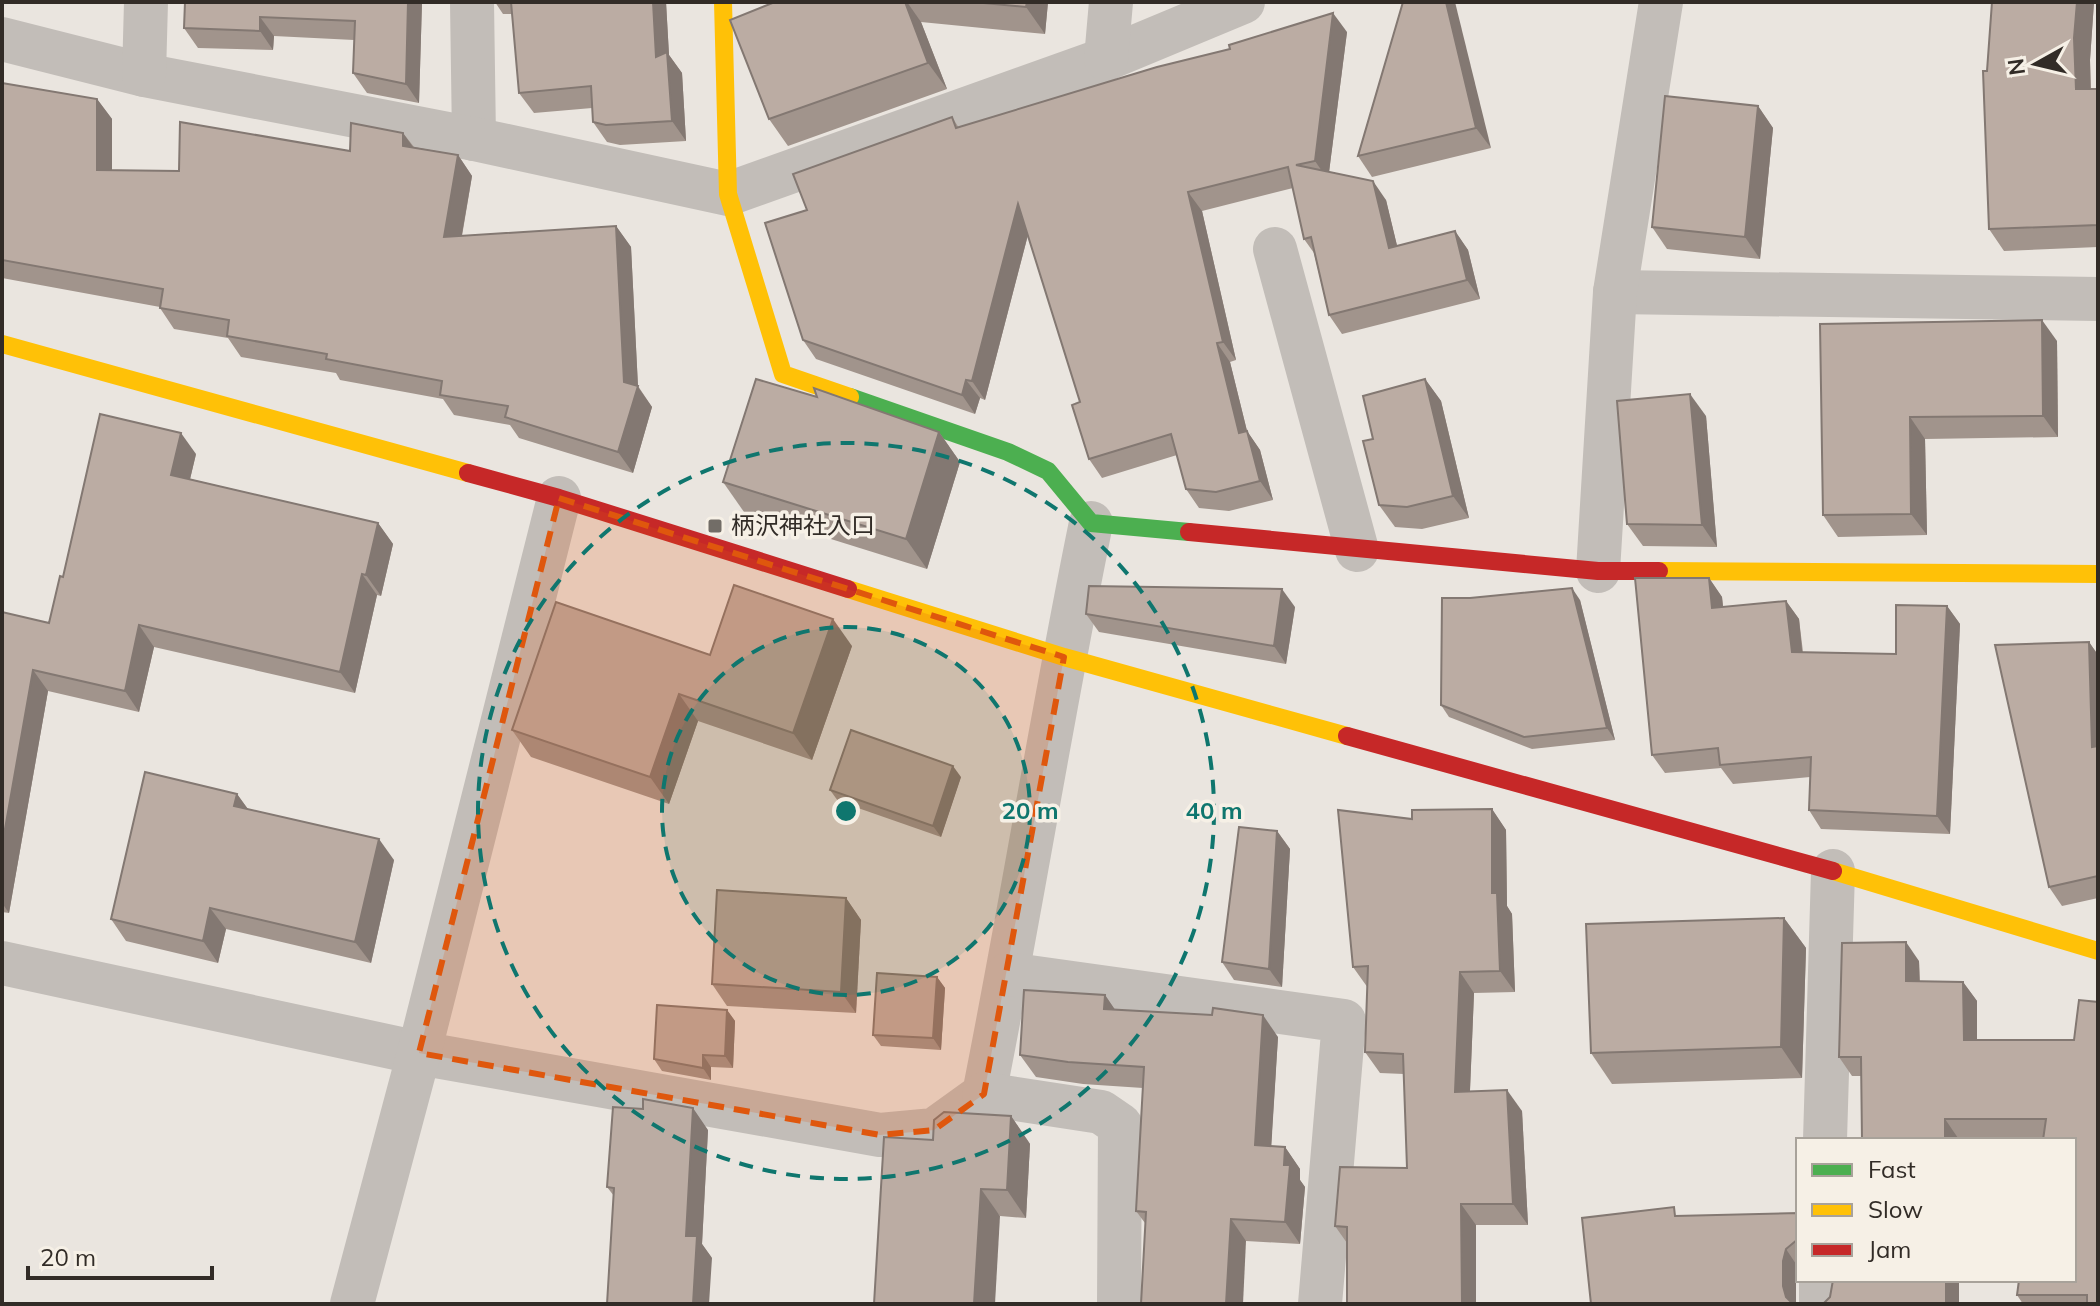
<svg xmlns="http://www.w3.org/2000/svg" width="2100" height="1306" viewBox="0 0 2100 1306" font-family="Mulish,'Noto Sans JP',sans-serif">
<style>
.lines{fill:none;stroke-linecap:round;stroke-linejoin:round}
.street{stroke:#c2bdb8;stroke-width:44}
.fast{stroke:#4caf50;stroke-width:18}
.slow{stroke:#ffc107;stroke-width:18}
.jam{stroke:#c62828;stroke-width:18}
.wall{fill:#a1948c}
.shaded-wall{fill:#837872}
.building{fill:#bbaca3;stroke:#837872;stroke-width:2}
.marked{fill:#df570d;fill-opacity:0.2;stroke:#df570d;stroke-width:6;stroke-dasharray:16 10;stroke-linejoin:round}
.ring{fill:none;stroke:#0f766e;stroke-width:4;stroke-dasharray:14 10}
.poi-dot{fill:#726d67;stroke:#f6f0e6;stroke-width:3}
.labels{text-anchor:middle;stroke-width:7;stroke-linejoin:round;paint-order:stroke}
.poi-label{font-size:24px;fill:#322c27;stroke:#f6f0e6;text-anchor:start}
.centre{fill:#0f766e;stroke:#f6f0e6;stroke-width:4}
.ring-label{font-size:24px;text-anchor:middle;font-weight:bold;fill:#0f766e;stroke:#f6f0e6;stroke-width:7;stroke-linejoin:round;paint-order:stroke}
</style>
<rect width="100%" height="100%" fill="#eae5df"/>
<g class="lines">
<!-- street -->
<g class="street">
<polyline points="472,2 474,139"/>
<polyline points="2,39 144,75 474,139 728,194 1106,59 1243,2"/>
<polyline points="1106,59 1111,2"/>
<polyline points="144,75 146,2"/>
<polyline points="1275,249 1357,550"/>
<polyline points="1615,292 2098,299"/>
<polyline points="1598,571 1615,292 1661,2"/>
<path d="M2,963L419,1053L880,1135L934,1130L984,1094C1022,904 1052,713 1091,523"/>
<polyline points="1008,974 1344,1021 1320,1304"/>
<polyline points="984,1094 1101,1112 1120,1125 1119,1304"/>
<polyline points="1825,1140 1833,871"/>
<polyline points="352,1304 419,1053 559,498"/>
<polyline points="1821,1304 1821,1280"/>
</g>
<!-- fast -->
<polyline class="fast" points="850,397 1008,452 1048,471 1091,523 1189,532"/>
<!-- slow -->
<g class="slow">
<polyline points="723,2 728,194 783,374 850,397"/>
<polyline points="2,344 468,473"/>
<polyline points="1659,571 2098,574"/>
<polyline points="848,589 1064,657 1347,736"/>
<polyline points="1833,871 2098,951"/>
</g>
<!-- jam -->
<g class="jam">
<polyline points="468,473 559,498 848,589"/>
<polyline points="1189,532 1598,571 1659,571"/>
<polyline points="1347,736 1833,871"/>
</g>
</g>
<!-- wall -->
<g class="wall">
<polygon points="40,2 102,2 102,3 41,3"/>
<polygon points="185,2 422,2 419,103 367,93 353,73 354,40 274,36 273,50 198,48 184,28"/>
<polygon points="495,2 666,2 669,55 682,73 686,141 620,145 607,142 593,122 592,108 534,113 519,93 512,14 503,14"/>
<polygon points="775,2 1048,2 1045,34 921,22 947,89 788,146 769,119"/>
<polygon points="1403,2 1491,148 1372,177 1358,156"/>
<polygon points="1992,2 2094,2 2090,60 2091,89 2098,89 2098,247 2004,251 1989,229 1987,71"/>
<polygon points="1347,32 1329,172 1386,200 1397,246 1455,231 1468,250 1480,299 1342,334 1329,315 1314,253 1304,239 1293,188 1202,211 1236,360 1230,362 1247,431 1260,450 1273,500 1229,511 1199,508 1186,489 1177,455 1102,478 1089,459 1080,402 1028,235 985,400 980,398 975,414 816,359 803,340 807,210 952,117 959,128"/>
<polygon points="2,83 97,99 112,119 112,170 179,171 350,151 403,133 414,147 458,155 472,176 462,236 616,226 631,247 638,386 652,407 633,473 519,438 510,425 454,415 443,399 340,380 336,373 241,357 228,338 174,329 160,308 160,307 2,278"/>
<polygon points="1758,106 1773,128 1760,259 1667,249 1652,227"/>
<polygon points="1820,324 2057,341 2058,437 1925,439 1927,535 1838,537 1823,515"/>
<polygon points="1425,379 1441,401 1469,518 1422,529 1395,527 1379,505 1373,439"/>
<polygon points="817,397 939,432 960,462 927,569 744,512 723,482"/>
<polygon points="1706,416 1717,547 1643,546 1627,524"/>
<polygon points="196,454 190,479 378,523 393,544 381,596 377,595 355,693 154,647 139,712 48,691 9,913 2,912 2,612 49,623 63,577"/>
<polygon points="1709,578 1722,597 1723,607 1786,601 1799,619 1803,652 1896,654 1947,606 1960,624 1950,834 1821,829 1809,810 1810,777 1733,784 1721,768 1665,773 1652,755"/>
<polygon points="1580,600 1615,740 1532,749 1449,717 1441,705"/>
<polygon points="1295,607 1286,664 1099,632 1086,614"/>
<polygon points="2089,642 2098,655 2098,898 2062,906 2049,887"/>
<polygon points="852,646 812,760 698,721 669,804 531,757 512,730 710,655"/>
<polygon points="961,777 941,837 838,801 830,790"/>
<polygon points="237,794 248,809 394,860 371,963 226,929 218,963 126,941 111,919"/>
<polygon points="1492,809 1506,830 1507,906 1512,914 1515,992 1474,993 1470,1091 1522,1111 1528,1225 1476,1225 1476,1304 1347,1304 1347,1243 1335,1226 1407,1168 1404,1074 1380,1073 1365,1052 1368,988 1353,967 1412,819"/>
<polygon points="1277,831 1290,849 1282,987 1234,980 1222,962"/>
<polygon points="846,898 861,920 856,1013 727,1006 712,984"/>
<polygon points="1784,918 1806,948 1802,1078 1612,1084 1591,1053"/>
<polygon points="1919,961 1920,982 1963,982 1977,1001 1977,1040 2074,1040 2098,1304 2023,1304 2017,1295 2043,1138 1958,1138 1861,1076 1852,1076 1839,1057"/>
<polygon points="937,977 945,988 941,1050 881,1046 873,1035"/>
<polygon points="1105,995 1115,1010 1278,1037 1271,1146 1285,1147 1300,1169 1300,1180 1305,1187 1300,1244 1246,1241 1145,1223 1136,1211 1143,1088 1083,1084 1036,1077 1020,1055"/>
<polygon points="727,1010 735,1021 733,1068 711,1067 711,1080 662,1071 654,1059"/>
<polygon points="1011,1116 1030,1144 1026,1218 1000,1216 933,1140"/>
<polygon points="708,1130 702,1244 712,1258 614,1196 607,1187"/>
<polygon points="1798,1213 1798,1272 1796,1280 1796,1304 1591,1304 1680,1216"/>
</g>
<!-- shaded-wall -->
<g class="shaded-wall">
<polygon points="408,2 422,2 419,103 406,84"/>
<polygon points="653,2 666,2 669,55 682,73 686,141 672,121 656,57"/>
<polygon points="905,2 907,2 921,22 947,89 928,63"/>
<polygon points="1027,2 1048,2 1045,34 1026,7"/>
<polygon points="1446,2 1455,2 1491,148 1476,128"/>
<polygon points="2077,2 2094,2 2090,60 2091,111 2076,89 2074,38"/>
<polygon points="1333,13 1347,32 1328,180 1315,161"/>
<polygon points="260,17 274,36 273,50 260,31"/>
<polygon points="97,99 112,119 112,191 97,170"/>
<polygon points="1758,106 1773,128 1760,259 1745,237"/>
<polygon points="403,133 418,154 403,146"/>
<polygon points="458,155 472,176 458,257 444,237"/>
<polygon points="1373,181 1386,200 1402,266 1389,248"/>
<polygon points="1188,192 1202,211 1236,360 1223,342"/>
<polygon points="1018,204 1031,223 985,400 972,381"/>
<polygon points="616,226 631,247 638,387 652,407 633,473 618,452 624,382"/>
<polygon points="1455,231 1468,250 1480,299 1467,280"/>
<polygon points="2042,320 2057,341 2058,437 2043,416"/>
<polygon points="1217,343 1230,362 1247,431 1260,450 1273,500 1260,481 1239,433"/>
<polygon points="1425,379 1441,401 1469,518 1453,496"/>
<polygon points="966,380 980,398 975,414 962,395"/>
<polygon points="1690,394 1706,416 1717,547 1702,525"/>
<polygon points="1910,417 1925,439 1927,535 1911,514"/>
<polygon points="939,432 960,462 927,569 906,539"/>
<polygon points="181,433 196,454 186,496 171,475"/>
<polygon points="378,523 393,544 381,596 366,575"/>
<polygon points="362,574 377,595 355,693 340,672"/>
<polygon points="1709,578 1722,597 1725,626 1712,608"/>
<polygon points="1572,588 1580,600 1615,740 1607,728"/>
<polygon points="1282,589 1295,607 1286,664 1274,646"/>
<polygon points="1786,601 1799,619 1804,671 1792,652"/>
<polygon points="1947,606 1960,624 1950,834 1937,816"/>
<polygon points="833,619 852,646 812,760 793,733"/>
<polygon points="139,625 154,647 139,712 125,691"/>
<polygon points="2089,642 2098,655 2098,756 2092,747"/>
<polygon points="33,670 48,691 9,913 2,903 2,846"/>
<polygon points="679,694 698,721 669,804 650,777"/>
<polygon points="953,766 961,777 941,837 933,826"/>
<polygon points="237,794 252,815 234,806"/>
<polygon points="1492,809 1506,830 1507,906 1512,914 1515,992 1500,971 1492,893"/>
<polygon points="1277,831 1290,849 1282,987 1269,969"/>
<polygon points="379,839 394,860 371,963 355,942"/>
<polygon points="846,898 861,920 856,1013 841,992"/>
<polygon points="210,908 226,929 218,963 203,941"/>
<polygon points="1784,918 1806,948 1802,1078 1781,1047"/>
<polygon points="1906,942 1919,961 1920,1000 1906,981"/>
<polygon points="1460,972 1474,993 1469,1113 1455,1092"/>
<polygon points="937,977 945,988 941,1050 933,1038"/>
<polygon points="1963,982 1977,1001 1977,1059 1964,1040"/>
<polygon points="1105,995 1120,1017 1104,1009"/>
<polygon points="727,1010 735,1021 733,1068 725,1056"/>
<polygon points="1263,1015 1278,1037 1270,1167 1255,1145"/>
<polygon points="703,1055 711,1067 711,1080 703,1068"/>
<polygon points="1507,1090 1522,1111 1528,1225 1513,1204"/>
<polygon points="693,1108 708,1130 702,1244 712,1258 709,1304 693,1304 686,1236"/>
<polygon points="1011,1116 1030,1144 1026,1218 1007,1190"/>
<polygon points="1945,1119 1958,1138 1958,1140 1945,1140"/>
<polygon points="1285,1147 1300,1169 1300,1180 1305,1187 1300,1244 1285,1222"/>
<polygon points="981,1189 1000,1216 995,1304 974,1304"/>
<polygon points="1461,1204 1476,1225 1476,1304 1462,1304"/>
<polygon points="1231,1219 1246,1241 1243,1304 1226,1304"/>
<polygon points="1786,1249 1798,1267 1796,1280 1796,1304 1791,1304 1786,1297 1783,1286 1783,1261"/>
<rect x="1946" y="1280" width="13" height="24"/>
</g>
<!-- building -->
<g class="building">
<polygon points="185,2 408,2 406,84 353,73 355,21 260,17 260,31 184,28"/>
<polygon points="511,2 653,2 656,57 667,52 672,121 606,125 593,122 591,86 519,93"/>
<polygon points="775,2 905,2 928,63 769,119 730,20"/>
<polygon points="973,2 1027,2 1026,7"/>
<polygon points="1403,2 1446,2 1476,128 1358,156"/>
<polygon points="1992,2 2077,2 2074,38 2076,89 2098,89 2098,225 1989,229 1983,71 1987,71"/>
<polygon points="1333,13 1315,161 1296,165 1373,181 1389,248 1455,231 1467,280 1329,315 1311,237 1304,239 1288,167 1188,192 1223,342 1217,343 1239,433 1247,431 1260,481 1216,492 1186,489 1171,434 1089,459 1072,405 1080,402 1018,204 972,381 966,380 962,395 803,340 765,223 807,210 793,174 952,117 956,128 1157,67 1230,49 1229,45"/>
<polygon points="2,83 97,99 97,170 179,171 180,122 350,151 351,123 403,133 403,146 458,155 444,237 616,226 624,382 638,386 618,452 505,417 508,406 440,395 442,381 326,359 327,354 227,336 229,320 160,308 163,289 2,260"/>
<polygon points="1665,96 1758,106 1745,237 1652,227"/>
<polygon points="2042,320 2043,416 1910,417 1911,514 1823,515 1820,324"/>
<polygon points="756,379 817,397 814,388 939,432 906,539 723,482"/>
<polygon points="1425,379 1453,496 1407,507 1379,505 1363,441 1373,439 1363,396"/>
<polygon points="1690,394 1702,525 1627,524 1617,401"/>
<polygon points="100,414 181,433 171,475 378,523 366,575 362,574 340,672 139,625 125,691 33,670 2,846 2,612 49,623 60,576 63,577"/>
<polygon points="1635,578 1709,578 1712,608 1786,601 1792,652 1896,654 1896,605 1947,606 1937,816 1809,810 1811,757 1720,765 1718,748 1652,755"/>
<polygon points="734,585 833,619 793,733 679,694 650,777 512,730 556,602 710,655"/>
<polygon points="1089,586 1282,589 1274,646 1086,614"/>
<polygon points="1572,588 1607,728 1524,737 1441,705 1442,598 1470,598"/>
<polygon points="2089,642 2092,747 2098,746 2098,876 2049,887 1995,645"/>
<polygon points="851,730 953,766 933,826 830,790"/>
<polygon points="145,772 237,794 234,806 379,839 355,942 210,908 203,941 111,919"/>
<polygon points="1492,809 1492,893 1497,893 1500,971 1460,972 1455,1092 1507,1090 1513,1204 1461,1204 1462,1304 1347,1304 1347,1227 1335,1226 1340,1167 1407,1168 1403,1054 1365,1052 1368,966 1353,967 1338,810 1412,819 1412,810"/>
<polygon points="1239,827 1277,831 1269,969 1222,962"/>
<polygon points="717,890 846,898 841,992 712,984"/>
<polygon points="1784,918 1781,1047 1591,1053 1586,924"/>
<polygon points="1906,942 1906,981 1963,982 1964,1040 2074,1040 2079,1000 2098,1002 2098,1304 2087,1304 2087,1295 2017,1295 2019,1280 2074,1280 2074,1140 2043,1140 2046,1119 1945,1119 1945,1140 1862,1140 1861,1057 1839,1057 1842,943"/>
<polygon points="877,973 937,977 933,1038 873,1035"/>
<polygon points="1024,990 1105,995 1104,1009 1212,1015 1213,1008 1263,1015 1255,1145 1285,1147 1284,1165 1290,1165 1285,1222 1231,1219 1226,1304 1141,1304 1146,1212 1136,1211 1144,1067 1068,1062 1020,1055"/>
<polygon points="657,1005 727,1010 725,1056 703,1055 703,1068 654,1059"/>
<polygon points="643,1099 693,1108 686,1236 697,1236 693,1304 607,1304 614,1188 607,1187 613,1107 643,1109"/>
<polygon points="944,1112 1011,1116 1007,1190 981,1189 974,1304 874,1304 884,1137 933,1140 934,1120"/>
<polygon points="1674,1207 1675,1216 1798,1213 1798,1239 1786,1249 1783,1261 1783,1286 1786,1297 1793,1304 1591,1304 1582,1218"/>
<polygon points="1833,1280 1946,1280 1946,1304 1823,1304 1830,1297"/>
</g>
<!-- marked area -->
<path class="marked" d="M559,498L1064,657L984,1094L934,1130L880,1135L419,1053Z"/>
<!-- distance rings -->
<circle cx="846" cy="811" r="184" fill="#0f766e" fill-opacity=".12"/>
<g class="ring">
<circle cx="846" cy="811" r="184"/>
<circle cx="846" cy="811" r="368"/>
</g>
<!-- markers -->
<rect class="poi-dot" x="707" y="518" width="16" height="16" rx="4"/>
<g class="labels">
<!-- poi labels -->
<g class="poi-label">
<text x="731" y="534">柄沢神社入口</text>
</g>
</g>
<circle cx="846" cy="811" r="12" class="centre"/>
<g class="ring-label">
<text x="1030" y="819">20 m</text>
<text x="1214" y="819">40 m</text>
</g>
<!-- border -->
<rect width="2100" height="1306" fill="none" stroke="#322c27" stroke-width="8"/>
<!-- legend -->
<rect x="1796" y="1138" width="280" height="144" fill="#f6f0e6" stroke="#a8a29a" stroke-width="2"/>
<rect x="1812" y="1164" width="40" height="12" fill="#4caf50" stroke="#a8a29a" stroke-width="2"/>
<text x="1868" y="1178" font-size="24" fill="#322c27">Fast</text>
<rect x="1812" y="1204" width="40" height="12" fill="#ffc107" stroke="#a8a29a" stroke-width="2"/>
<text x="1868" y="1218" font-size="24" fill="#322c27">Slow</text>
<rect x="1812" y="1244" width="40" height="12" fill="#c62828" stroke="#a8a29a" stroke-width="2"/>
<text x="1868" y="1258" font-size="24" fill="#322c27">Jam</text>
<!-- north arrow -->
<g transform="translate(2036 64) rotate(262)" stroke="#f6f0e6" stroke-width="6" paint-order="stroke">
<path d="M0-6L14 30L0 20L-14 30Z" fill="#322c27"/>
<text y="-12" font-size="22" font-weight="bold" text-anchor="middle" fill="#322c27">N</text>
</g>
<!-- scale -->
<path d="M28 1266v12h184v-12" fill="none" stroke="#322c27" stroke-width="4"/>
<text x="40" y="1266" font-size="24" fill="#322c27" stroke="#f6f0e6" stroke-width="6" paint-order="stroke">20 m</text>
</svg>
